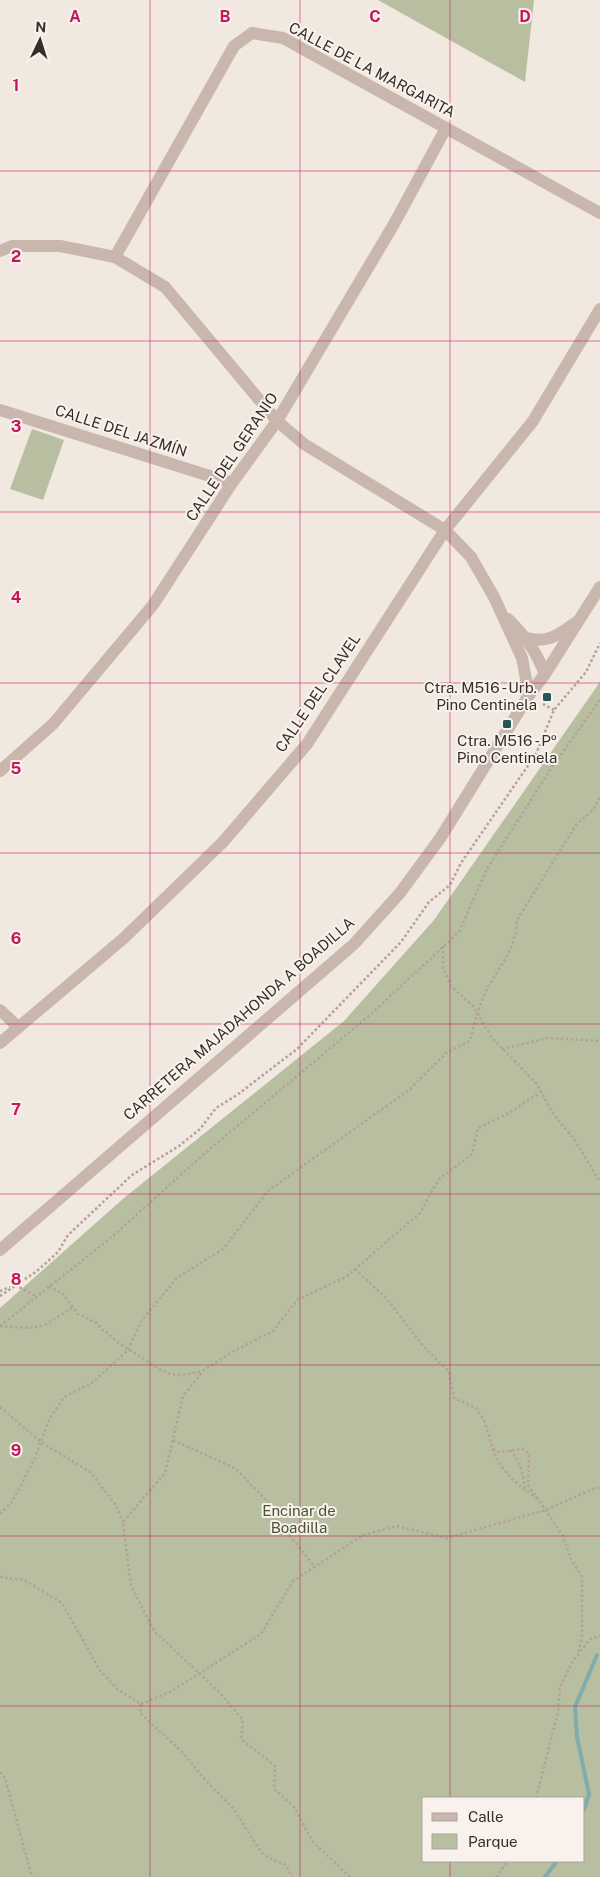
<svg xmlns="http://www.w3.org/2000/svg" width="600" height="1877" viewBox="0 0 600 1877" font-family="'Public Sans',sans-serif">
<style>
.green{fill:#b8bfa1;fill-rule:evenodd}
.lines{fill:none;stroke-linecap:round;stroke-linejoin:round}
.stream{stroke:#81acaa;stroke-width:4}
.path{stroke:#b4a197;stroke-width:2.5;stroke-dasharray:2.5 2.5;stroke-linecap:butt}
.minor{stroke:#c9b7ad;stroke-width:12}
.tertiary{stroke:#c9b7ad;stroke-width:12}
.grid{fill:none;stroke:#c2185b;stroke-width:1;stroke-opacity:0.55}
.poi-dot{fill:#245655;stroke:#f9f2ec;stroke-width:2}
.labels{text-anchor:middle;stroke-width:4;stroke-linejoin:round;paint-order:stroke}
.street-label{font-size:15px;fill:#372e2b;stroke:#f9f2ec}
.poi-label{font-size:15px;fill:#372e2b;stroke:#f9f2ec;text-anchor:end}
.park-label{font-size:15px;fill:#4a5431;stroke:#f9f2ec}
.grid-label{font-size:16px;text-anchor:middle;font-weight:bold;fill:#c2185b;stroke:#f9f2ec;stroke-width:4;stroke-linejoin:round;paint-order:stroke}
</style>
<rect width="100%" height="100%" fill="#f1e8e0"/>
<!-- green -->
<g class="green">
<polygon points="378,0 534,0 525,82"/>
<polygon points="32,429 64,440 43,500 10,489"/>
<path d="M600,682V1877H0V1308L124,1198L344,1021L434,920ZM424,1798H584V1861H424Z"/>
</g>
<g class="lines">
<!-- stream -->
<g class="stream">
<polyline points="584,1810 589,1794 577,1737 575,1707 597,1655"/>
<polyline points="545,1877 557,1861"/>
</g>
<!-- path -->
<g class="path">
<polyline points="543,704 554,710"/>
<polyline points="443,946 443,968 451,986 473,1006 492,1038 536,1083 554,1115 574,1139 600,1182"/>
<polyline points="502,1049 548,1038 600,1041"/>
<polyline points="355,1269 387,1299 423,1346 449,1372 454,1398 476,1408 484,1420 493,1449 498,1452 523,1449 529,1454 528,1485 563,1536 571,1559 582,1577 582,1637 578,1655"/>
<polyline points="15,1285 36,1296"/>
<polyline points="49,1286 63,1294 78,1314 97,1323 101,1329 108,1333 120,1344 159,1369 170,1374 184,1375 202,1371"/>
<polyline points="0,1291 10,1287"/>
<polyline points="0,1296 37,1271 58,1252 68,1235 132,1175 179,1146 200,1129 216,1108 237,1095 297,1049 401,942 429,902 450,885 461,863 536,754 554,710 586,672 600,643"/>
<polyline points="0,1326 113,1236 205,1153 370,1015 459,932 487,869 550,770 600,700"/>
<polyline points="0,1326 30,1328 45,1325 73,1307"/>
<polyline points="0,1407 41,1442 90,1472 115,1504 123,1522"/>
<polyline points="173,1440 236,1469 267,1501 275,1517 315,1567"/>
<path d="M493,1449C499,1469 520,1488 537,1498"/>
<path d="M510,1450C521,1463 523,1473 525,1490"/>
<path d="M0,1514L12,1502L34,1460L49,1420L64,1397L92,1383L128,1350L141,1321L177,1278L223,1249L268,1191L410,1089L447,1052L470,1041C474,1025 478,1009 485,993C499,965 515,954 517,920L576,825L593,810L600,796"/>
<polyline points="0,1577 24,1580 62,1603 99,1669 117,1689 141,1704"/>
<polyline points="141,1704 170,1692 261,1634 293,1581 363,1535 397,1526 447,1538 546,1510 595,1488 600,1488"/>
<polyline points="141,1704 140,1713 182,1752 208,1783 233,1808 261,1852 269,1858 286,1865 292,1877"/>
<polyline points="0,1772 5,1778 32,1877"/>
<polyline points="536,1798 558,1712 560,1687 573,1661 590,1639 600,1636"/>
<polyline points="350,1877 312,1841 295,1808 274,1789 275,1766 241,1739 243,1720 219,1692 154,1631 131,1586 123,1522 165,1473 183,1396 204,1370 234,1351 273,1331 297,1300 346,1277 420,1213 439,1179 472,1154 478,1128 507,1114 541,1092"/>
<polyline points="496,1877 508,1861"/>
</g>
<!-- minor -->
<g class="minor">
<polyline points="0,251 12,246 60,246 115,257 165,287 277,421 304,444 445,530 471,557 494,597 522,658 529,695"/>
<polyline points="115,257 234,46 252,33 283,38 600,213"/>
<polyline points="0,410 232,483"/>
<path d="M508,619C525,636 536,651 545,674"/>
<path d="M527,638C550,644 560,633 578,621"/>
<polyline points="0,771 53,724 153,605 232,483 277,421 394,224 446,128"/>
<polyline points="0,1010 18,1027"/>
<polyline points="0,1043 124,938 223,842 307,744 445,530 533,421 600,309"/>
</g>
<!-- tertiary -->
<polyline class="tertiary" points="0,1250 354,944 400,893 441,837 529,695 545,674 600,587"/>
</g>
<!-- grid -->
<path class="grid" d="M150,0V1877M300,0V1877M450,0V1798M0,171H600M0,341H600M0,512H600M0,683H600M0,853H600M0,1024H600M0,1194H600M0,1365H600M0,1536H600M0,1706H600M450,1861V1877"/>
<!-- markers -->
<g class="poi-dot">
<rect x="542" y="692" width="10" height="10" rx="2.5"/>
<rect x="502" y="719" width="10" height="10" rx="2.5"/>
</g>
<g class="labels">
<!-- street labels -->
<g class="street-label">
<text transform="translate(372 70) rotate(28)" y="5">CALLE DE LA MARGARITA</text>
<text transform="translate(121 431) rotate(18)" y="5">CALLE DEL JAZMÍN</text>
<text transform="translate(232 457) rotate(-56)" y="5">CALLE DEL GERANIO</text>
<text transform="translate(318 693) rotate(-56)" y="5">CALLE DEL CLAVEL</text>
<text transform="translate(239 1019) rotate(-41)" y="5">CARRETERA MAJADAHONDA A BOADILLA</text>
</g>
<!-- poi labels -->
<g class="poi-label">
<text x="537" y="693">Ctra. M516 - Urb.<tspan x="537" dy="17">Pino Centinela</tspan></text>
<text x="507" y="746" text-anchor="middle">Ctra. M516 - Pº<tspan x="507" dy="17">Pino Centinela</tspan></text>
</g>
<!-- park labels -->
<g class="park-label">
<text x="299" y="1516">Encinar de<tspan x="299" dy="17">Boadilla</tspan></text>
</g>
</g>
<g class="grid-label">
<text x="75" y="22">A</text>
<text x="225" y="22">B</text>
<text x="375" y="22">C</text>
<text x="525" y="22">D</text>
<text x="16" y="91">1</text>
<text x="16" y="262">2</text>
<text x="16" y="432">3</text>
<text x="16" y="603">4</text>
<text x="16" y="774">5</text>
<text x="16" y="944">6</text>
<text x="16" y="1115">7</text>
<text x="16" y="1285">8</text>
<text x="16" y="1456">9</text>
</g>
<!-- legend -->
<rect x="422" y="1797" width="162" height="65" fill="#f9f2ec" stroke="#aba49f"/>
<rect x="432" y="1813" width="25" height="8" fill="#c9b7ad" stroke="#aba49f"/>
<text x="468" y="1822" font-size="15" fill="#372e2b">Calle</text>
<rect x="432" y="1834" width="25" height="15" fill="#b8bfa1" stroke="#aba49f"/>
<text x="468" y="1847" font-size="15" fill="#372e2b">Parque</text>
<!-- north arrow -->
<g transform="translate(40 40) rotate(4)" stroke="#f9f2ec" stroke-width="4" paint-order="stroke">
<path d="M0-4L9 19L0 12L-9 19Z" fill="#372e2b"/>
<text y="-8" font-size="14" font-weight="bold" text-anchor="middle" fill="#372e2b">N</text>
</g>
</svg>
